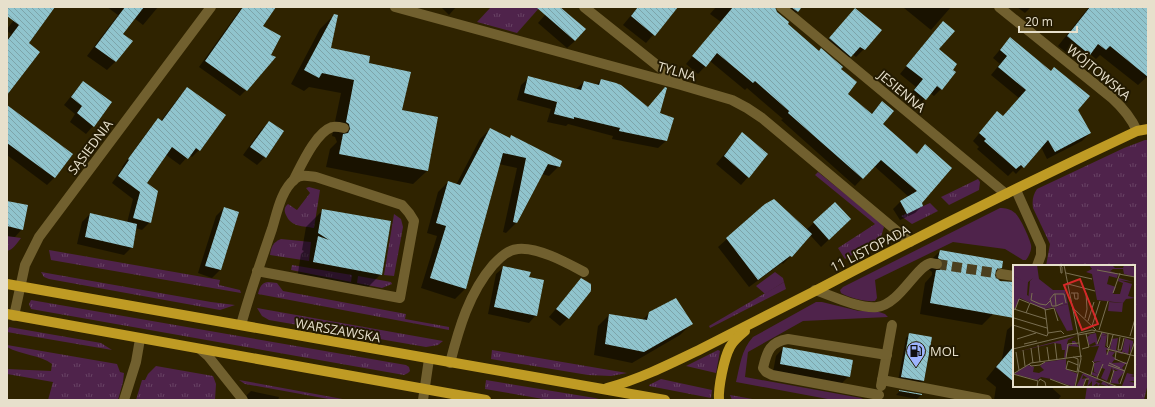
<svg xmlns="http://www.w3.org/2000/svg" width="1155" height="407" viewBox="0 0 1155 407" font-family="'Open Sans',sans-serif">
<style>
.grass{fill:url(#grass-tufts)}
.garden{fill:#4f234b}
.shadow{fill:#0007}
.building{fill:url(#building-back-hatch)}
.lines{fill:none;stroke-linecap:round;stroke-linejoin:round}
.minor-tunnel{stroke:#4b3f1f;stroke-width:10;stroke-dasharray:10 5;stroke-linecap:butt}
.minor{stroke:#71602f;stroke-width:10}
.major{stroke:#bf9b24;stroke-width:10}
.labels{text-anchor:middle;stroke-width:4;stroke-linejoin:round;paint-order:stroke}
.street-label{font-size:13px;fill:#e7e0cc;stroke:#231a01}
.poi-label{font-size:13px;fill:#e7e0cc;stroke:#231a01;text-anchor:start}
.inset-road{fill:none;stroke:#796f52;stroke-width:1}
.view{fill:#d62828;fill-opacity:0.15;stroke:#d62828;stroke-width:2}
.inset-edge{fill:none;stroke:#e7e0cc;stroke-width:2}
</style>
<defs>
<pattern id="grass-tufts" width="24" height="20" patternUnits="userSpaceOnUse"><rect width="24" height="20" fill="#4f234b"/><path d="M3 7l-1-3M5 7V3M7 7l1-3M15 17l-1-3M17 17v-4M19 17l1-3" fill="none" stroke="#684364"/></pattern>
<pattern id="building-back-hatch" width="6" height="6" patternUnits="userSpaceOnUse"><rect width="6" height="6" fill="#90c4cd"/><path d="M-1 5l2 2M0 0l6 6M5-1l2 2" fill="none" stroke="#7da4a9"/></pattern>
</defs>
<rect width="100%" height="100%" fill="#2f2300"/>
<!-- grass -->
<g class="grass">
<polygon points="491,7 540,7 517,33 477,22"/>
<path d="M1145,140H1148V383L1144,400H1085L1087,386H1134V266H1046L1050,244L1033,208C1032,200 1033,195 1037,189L1124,148Z"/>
<polygon points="818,172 881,223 884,227 880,240 845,259 838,248 875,224 815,175"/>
<polygon points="978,179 980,182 979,190 949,205 941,197"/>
<path d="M309,187L320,190L314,228C303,226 291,227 286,215C284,211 284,207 288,204L297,210L310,193L306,188Z"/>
<polygon points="930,203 938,211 912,224 901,216"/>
<polygon points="394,214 401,219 403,227 394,276 384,275"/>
<path d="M7,236L21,238C17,243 13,250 7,251Z"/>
<path d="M281,239L311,242L309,261L270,255C271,247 273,242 281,239Z"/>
<polygon points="49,250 220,280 219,285 240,290 241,293 51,260"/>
<polygon points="292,265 352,275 351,282 291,270"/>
<polygon points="41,272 211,302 235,305 220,310 49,279 44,277"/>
<polygon points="358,276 391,282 392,284 382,288 357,283"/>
<path d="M268,282L277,283L283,291L406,314L405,319L449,327V330L258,294C260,287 261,283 268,282Z"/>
<polygon points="784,282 786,289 710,328 709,326"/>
<polygon points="31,300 406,365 409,367 410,371 408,373 404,375 31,309 29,304"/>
<polygon points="257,308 443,341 438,345 426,347 269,320 262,316"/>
<polygon points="9,327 101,343 112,350 7,332"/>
<path d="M7,345L117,364L120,372L124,373L123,382L118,400H48L53,382L7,374V369L51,371L52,364C41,355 21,355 7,347Z"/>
<polygon points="492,350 627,373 611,376 588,375 491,359"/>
<polygon points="718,350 720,351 716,373 686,366"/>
<polygon points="156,366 213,376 216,384 215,400 136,400 142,380 145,380 148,374"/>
<polygon points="661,379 712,390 711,398 649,386 649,385"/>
<polygon points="239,380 348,400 334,400 245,384"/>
<polygon points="486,380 595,398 603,400 549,400 485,389"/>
<polygon points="730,395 758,400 732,400"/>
</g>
<!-- garden -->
<g class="garden">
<path d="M1000,208C1005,208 1011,209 1015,213C1020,217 1030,239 1031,245C1032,250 1029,256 1026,260H1023L1005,249L953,242L875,280L877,298L875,301C865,302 850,298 841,293L840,290L843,287Z"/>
<polygon points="775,272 783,278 784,282 765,294 756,286"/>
<path d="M816,302H822L859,311H876L885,314L888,317L803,321L748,352L745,377L861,398L865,400H833L736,382C740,366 741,350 753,337Z"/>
</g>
<!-- shadow -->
<g class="shadow">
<polygon points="24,7 54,7 27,44 7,79 7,40 11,34 7,31 7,29"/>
<polygon points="107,7 158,7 143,25 134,18 122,34 131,41 115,62 107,70 87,56 118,15"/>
<polygon points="242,7 275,7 261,27 246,90 240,96 199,67"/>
<polygon points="441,7 456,7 449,15"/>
<polygon points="552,7 558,7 575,41 567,48 538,23"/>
<polygon points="638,7 669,7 674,11 646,43 623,25"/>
<polygon points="716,7 801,7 790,19 774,7 776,12 786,24 840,69 846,94 871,114 882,102 881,124 916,155 920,203 922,206 915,213 900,220 893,209 900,202 909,197 874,166 855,186 781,120 783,119 747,88 745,90 710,61 698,74 686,64 721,22 710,14"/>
<polygon points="905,7 951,7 931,30 904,8"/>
<polygon points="1017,7 1031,7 1025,13"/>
<polygon points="1089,7 1148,7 1148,76 1138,85 1100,55 1096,59 1090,54 1080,63 1058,46"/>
<polygon points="855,9 864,49 856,57 852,54 843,64 822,47"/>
<polygon points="334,15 330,49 368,64 401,111 427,171 413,184 326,167 330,149 337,142 335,137 332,136 341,93 309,87 304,91 291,84 320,29"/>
<polygon points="943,22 938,50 941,89 934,96 930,93 918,106 908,98 916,87 900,74"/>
<polygon points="1003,46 1050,72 1077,110 1090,133 1082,141 1047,159 1041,147 1016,174 1013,171 1008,176 977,149 979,147 973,141 990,120 1003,117 1019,98 991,75 1000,64 993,58"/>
<polygon points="529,78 576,89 584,82 596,85 601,80 658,114 673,118 666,141 658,148 612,139 613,136 568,124 566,126 547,122 551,109 517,100 521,85"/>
<polygon points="83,82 93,126 86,134 70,122 75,114 64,105 76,90"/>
<polygon points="187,88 199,150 192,157 189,155 180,165 166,155 146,183 150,222 142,230 135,228 132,247 124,255 77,244 82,222 90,214 127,223 133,199 112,183 123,167 122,167 151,127 158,120 160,122 180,96"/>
<polygon points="7,106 72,155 54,178 47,185 7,155"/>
<polygon points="269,122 283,132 265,157 257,165 243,155 261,130"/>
<polygon points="490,129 509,139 512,136 559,166 549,176 542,174 516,223 506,233 503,232 517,168 499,164 465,289 455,299 421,288 437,236 427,233 438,192 448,182 456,185 480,139"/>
<polygon points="742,134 748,177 741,185 716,164"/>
<polygon points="7,202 22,229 15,237 7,236"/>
<polygon points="835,203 842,227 821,247 810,235 783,264 782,263 749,287 718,247 765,205 806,230"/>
<polygon points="224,208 238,212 220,270 212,278 198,273 216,216"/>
<polygon points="323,210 381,274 364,291 297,279 301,254 304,251 302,250 306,227"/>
<polygon points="940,251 1001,267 994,274 993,314 982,325 920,314 925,283 932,275 932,272 928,269 929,262"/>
<polygon points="504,267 536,315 529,323 488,314 496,274"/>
<polygon points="581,279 568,318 560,326 549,317"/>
<polygon points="650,313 691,324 680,335 632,363 594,355 598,326 609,315 642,320"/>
<polygon points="1014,324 1014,386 1053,386 1053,389 1061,396 1058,400 994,400 996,387 986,379 1002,359 1007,330"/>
<polygon points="910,334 931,338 923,381 919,385 898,381 906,338"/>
<polygon points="783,348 849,376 841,384 773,372 776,356"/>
<polygon points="251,391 279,397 278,400 246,400 247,395"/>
<polygon points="900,391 921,395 917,399 896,395"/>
</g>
<!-- building -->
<g class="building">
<polygon points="7,7 55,7 29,43 40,52 7,95 7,41 19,25 7,16"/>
<polygon points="125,7 144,7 123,34 133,41 116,62 95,47"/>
<polygon points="243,7 276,7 263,26 281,36 271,55 276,57 247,91 205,61"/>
<polygon points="536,7 560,7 586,29 575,41"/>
<polygon points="638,7 678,7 655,36 631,16"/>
<polygon points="733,7 775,7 777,12 789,22 788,24 819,51 821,48 843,67 841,69 857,82 848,94 872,114 882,101 894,111 883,124 917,154 925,144 952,168 922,203 923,206 907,214 900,201 917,191 881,160 863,179 788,113 789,111 755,81 753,83 717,53 706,67 692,56"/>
<polygon points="791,7 802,7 798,12"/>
<polygon points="1090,7 1148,7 1148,77 1110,46 1106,50 1098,44 1090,55 1067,36"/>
<polygon points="855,8 882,30 865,50 860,47 851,57 829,38"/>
<polygon points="334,14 338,15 331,48 370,56 369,63 411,72 402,110 438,117 428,171 339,154 343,134 348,133 350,129 349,124 346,122 354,80 322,73 319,78 304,70"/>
<polygon points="943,21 955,31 939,49 957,64 953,70 956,72 942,90 937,86 926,100 914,90 923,79 906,66"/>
<polygon points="1010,37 1051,71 1054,67 1090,96 1078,110 1091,133 1055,152 1048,140 1024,168 1021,165 1016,169 984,141 986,139 979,133 997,111 1003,116 1026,90 998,67 1007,56 1000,50"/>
<polygon points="528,76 581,90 584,81 599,85 601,79 616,83 621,85 648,107 665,87 667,88 660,113 674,118 667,141 619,131 620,128 574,117 574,119 554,114 557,102 524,93"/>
<polygon points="83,81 112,102 94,127 77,113 82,106 71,97"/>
<polygon points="187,87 226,115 200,151 196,148 188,159 172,147 147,183 158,191 151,223 133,218 140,192 118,176 129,160 128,159 158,118 162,121"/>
<polygon points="7,105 73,154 55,178 7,143"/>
<polygon points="269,121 284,131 266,158 250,147"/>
<polygon points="490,128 510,138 511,135 562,161 560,167 548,164 517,223 513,222 526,158 503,153 466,289 430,278 446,226 436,223 448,181 460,185"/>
<polygon points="742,132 768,154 749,178 724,156"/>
<polygon points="774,199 812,234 792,257 790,256 758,280 726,238 765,204"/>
<polygon points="7,201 28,205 23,230 7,226"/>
<polygon points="835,202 851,219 829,240 813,222"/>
<polygon points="224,207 239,212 221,270 205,266"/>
<polygon points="322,209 391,221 382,275 313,262 318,236 329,240 318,233"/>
<polygon points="90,213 137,224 133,248 85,237"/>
<polygon points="940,250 1003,261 1002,268 996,270 995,276 1000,281 1014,282 1014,318 930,303 936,270 940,270 943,265 943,261 938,258"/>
<polygon points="503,266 531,272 529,277 544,280 537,316 494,307"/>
<polygon points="581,278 591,284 591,291 569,319 556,309"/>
<polygon points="676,298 693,324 644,352 605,344 609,314 647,320 649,312"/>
<polygon points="909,333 932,337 924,381 901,377"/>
<polygon points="1014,346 1014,382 996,367"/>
<polygon points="783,347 853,360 850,377 780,364"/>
<polygon points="899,390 922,394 922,395 899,391"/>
</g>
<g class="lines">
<!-- minor-tunnel -->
<polyline class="minor-tunnel" points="937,264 1001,274"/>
<!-- minor -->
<g class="minor">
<polyline points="395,7 681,85 732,100 747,108 762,118 910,242"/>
<polyline points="584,7 678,82"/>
<polyline points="781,7 1006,194"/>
<path d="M999,7L1112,98C1123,108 1131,117 1137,131"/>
<path d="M293,181C301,166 315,133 332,127C336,126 340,127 344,128"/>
<polyline points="1016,190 1041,246 1041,255 1037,266"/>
<polyline points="1001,274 1014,276"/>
<path d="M815,290C833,296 859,309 877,307C900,304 916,266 931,263C933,263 935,264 937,264"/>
<polyline points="14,316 25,265 39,237 211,7"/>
<path d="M241,325C250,292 261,261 272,229C277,213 281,190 295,179C301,174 308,176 316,177L402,205L409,213L414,221L400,298L257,271"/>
<polyline points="200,349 208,356 243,400"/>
<path d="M450,363C459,328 469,293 493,265C500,258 507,250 518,249C538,247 567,263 584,272"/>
<polyline points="882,380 987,400"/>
<polyline points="881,386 892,325"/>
<path d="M879,395L772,375L766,372L763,368C767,351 770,342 788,339L887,355"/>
<polyline points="124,400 136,362 140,339"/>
<polyline points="423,400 429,359"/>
</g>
<!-- major -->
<g class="major">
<polyline points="7,284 665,400"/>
<polyline points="7,314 486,400"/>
<path d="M607,388C640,379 670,364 701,349C739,330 777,310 815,291C921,235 1028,182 1137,131L1148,129"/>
<path d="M719,400C718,388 724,358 730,347C733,341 739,336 745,331"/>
</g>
</g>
<!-- icons -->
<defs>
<g id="fuel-pin" transform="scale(1)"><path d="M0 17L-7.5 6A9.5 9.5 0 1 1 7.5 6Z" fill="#9db4fd" stroke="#231a01"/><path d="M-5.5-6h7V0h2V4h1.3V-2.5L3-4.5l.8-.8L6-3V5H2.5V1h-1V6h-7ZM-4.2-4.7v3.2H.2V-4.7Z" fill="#111"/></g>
</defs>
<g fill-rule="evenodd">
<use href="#fuel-pin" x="916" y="351"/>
</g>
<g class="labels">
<!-- street labels -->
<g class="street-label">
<text transform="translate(677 71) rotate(16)" y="5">TYLNA</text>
<text transform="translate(1099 72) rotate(40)" y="5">WÓJTOWSKA</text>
<text transform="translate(902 91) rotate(40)" y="5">JESIENNA</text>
<text transform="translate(90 147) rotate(-53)" y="5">SĄSIEDNIA</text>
<text transform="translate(870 248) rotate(-27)" y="5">11 LISTOPADA</text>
<text transform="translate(338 330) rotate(10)" y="5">WARSZAWSKA</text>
</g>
<!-- poi labels -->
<g class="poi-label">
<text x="930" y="356">MOL</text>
</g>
</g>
<!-- overview -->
<g transform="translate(1013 265)">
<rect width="122" height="122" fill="#2f2300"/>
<path d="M76,0H99L102,3H110L111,0L122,2V12L111,9L110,4H100L97,6L105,9L104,13L96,11L94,19L103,22L100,29H107L110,18L105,16L106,13L120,17L106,15L119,19L115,31L122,33L113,34L110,38L84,35L79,9L73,7L79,4ZM0,11L15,17L14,30L33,43L32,45L7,33L0,47ZM83,68L85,80L88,73L87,72L89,68L95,69L88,71L94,70L92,82L97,84L99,74L105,73L103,85L109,87L112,73L120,76V78L117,89V78L115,90L111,87L109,89L96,84L93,85L94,90L96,86L102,87L99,91L105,95H101L99,98L114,97L109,103L112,106L108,117L111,107L105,115L106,119L98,118L101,106H105L101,104L100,108L99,102L94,116L88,113L92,104L89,103L90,99L84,112L79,110V107L85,109L81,107V98L88,96L80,97L86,81L76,82L83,80L82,77L76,80L74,72L77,70H74ZM63,71L55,75L54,79L59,80V76H62L66,82L56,81L53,92L51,93L52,85H49L48,79L41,78L0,88ZM53,94V104L65,109L61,122L38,114L28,112L24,115L1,109L15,100L21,102L20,107L26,108L31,105L27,101L32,97ZM70,108L88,115L82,116L88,119L90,116L100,120L99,122L91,117L97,122L87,119L85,121L84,118L79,122V116L74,122L76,114L70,110L69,114L73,113L70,121L63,122ZM114,108L122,110L117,111L122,112V116H116L122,118V122L109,121Z" fill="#4f234b"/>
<path d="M55,39L60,65L54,66L41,42Z" fill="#4f234b"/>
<path d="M0,0H24L26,14L40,25H52L55,39L32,44L15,36L17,16L20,13L14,18L0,11ZM96,37L110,38L109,47L95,46Z" fill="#4f234b"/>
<path class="inset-road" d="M47,0L49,2V8H48ZM51,0L65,70L82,67M84,5L122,12M53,8L79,14M55,19L82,26M19,28L18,35L27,39L33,40L38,35M58,28H65V34H62L61,28M100,28L107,8M42,29L43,41L50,38M43,41H39L37,34L41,29H51L53,38M1,44L33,54M61,44L83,65M2,45L6,34L16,38M32,45L41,43L45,56M13,48L17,38L32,44L35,68L48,66L51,69M1,53L34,63M72,53L74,44L73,28M75,56L81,37M0,60L34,71L35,68M79,61L87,36M86,65L95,36M95,69L94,81L96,83M117,71L122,54M107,72L105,85H108L111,73M4,74L23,68M42,78L44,95M11,79L24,76M84,79L89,67M25,80L27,97M34,82L36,96M18,83L20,98M0,84L79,65L122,74M69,84L76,82L73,69M94,84L122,91M10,85L12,101M3,87L6,105M103,87L102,94L114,99M94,90L100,70M60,92L65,94V101L64,107L53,104L55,96L65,100M53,93L55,79L66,78M96,98L107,103M16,99L18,101L27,100L32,97M95,100L112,106M66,106L105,122M0,109L18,98L69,91M0,109L25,116L24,122M78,110L81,98L79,96M84,113L90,99M37,114L58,122M26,116L27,114L32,117L33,122M97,118L101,105M107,119L122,76M62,122L68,94L65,70M66,122H70L73,114H76"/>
<path class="view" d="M67,14L85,59L69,65L51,20Z"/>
<rect width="122" height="122" class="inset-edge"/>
</g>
<!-- border -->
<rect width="1155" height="407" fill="none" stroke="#e7e0cc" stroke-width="16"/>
<!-- scale -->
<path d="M1019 26v6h58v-6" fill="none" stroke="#e7e0cc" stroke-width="2"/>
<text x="1025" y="26" font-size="12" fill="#e7e0cc" stroke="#231a01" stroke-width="3" paint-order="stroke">20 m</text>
</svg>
